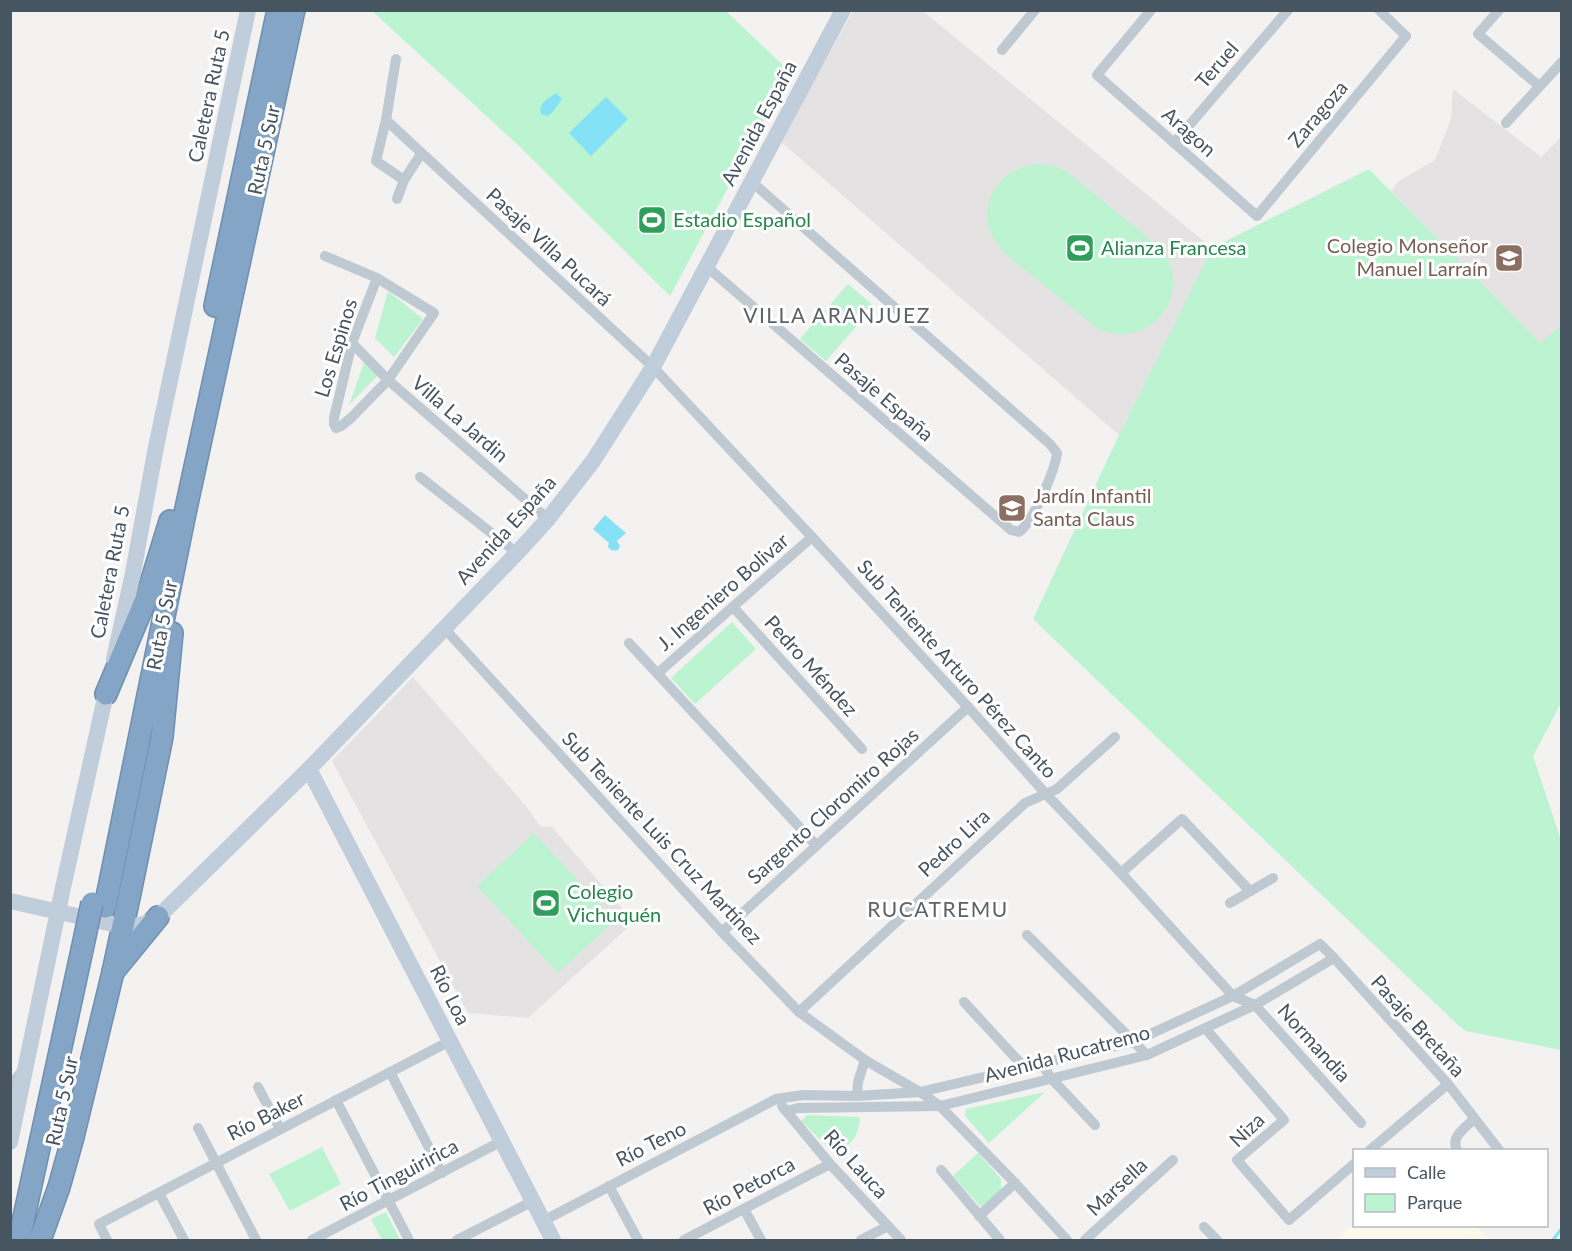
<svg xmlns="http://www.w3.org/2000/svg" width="1572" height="1251" viewBox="0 0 1572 1251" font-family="Lato,sans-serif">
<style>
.commercial{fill:#fef8eb}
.education{fill:#e5e2e3}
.green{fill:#bcf4d1}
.water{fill:#85e1f6}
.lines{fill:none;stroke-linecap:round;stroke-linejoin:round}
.stream{stroke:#85e1f6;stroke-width:3}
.highway-casing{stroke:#6f90b1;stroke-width:24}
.street{stroke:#bec9d2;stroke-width:10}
.secondary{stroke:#c0cdda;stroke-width:16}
.highway{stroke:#84a5c5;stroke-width:21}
.highway-bridge-casing{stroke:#6f90b1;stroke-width:24;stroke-linecap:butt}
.highway-bridge{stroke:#84a5c5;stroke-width:21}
.labels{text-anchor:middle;stroke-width:6;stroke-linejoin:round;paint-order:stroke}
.street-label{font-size:20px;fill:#475561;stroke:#fff}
.leisure-label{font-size:20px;fill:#27864d;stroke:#fff;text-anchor:start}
.education-label{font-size:20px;fill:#785e54;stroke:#fff;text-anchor:end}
.neighbourhood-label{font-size:21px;letter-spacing:1.5px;fill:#5d6267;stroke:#fff}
</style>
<rect width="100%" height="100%" fill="#f4f1f1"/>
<!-- commercial -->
<polygon class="commercial" points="1354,1223 1354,1226 1476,1226 1489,1240 1335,1240"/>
<!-- education -->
<g class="education">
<polygon points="853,11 923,11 1212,248 1119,435 780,141"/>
<polygon points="1453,89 1541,157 1561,137 1561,326 1540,344 1391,191 1399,181 1435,160 1451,119"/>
<polygon points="1010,494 1026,505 1015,522 999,511"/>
<polygon points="413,677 526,806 540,826 552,827 634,922 528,1018 468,1013 332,761"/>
</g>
<!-- green -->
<g class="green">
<polygon points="372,11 726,11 790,72 670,296 518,145"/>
<path d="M1034,164L1051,165L1066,171L1162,249C1194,296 1151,351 1098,329L1009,257C971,226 985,173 1034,164Z"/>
<polygon points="1369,169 1540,343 1561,326 1561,703 1533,756 1561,840 1561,1050 1466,1031 1459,1026 1033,619 1119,435 1212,248"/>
<polygon points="848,284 874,306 826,361 800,339"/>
<polygon points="388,291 423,319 394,357 375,338"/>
<polygon points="367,354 383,370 349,405"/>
<polygon points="732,622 756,649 695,704 671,678"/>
<polygon points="534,833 615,920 558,973 477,886"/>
<polygon points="1045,1092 989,1143 965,1116 966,1109"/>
<path d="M807,1115L860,1117C858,1139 852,1141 837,1156L801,1121Z"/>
<polygon points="322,1147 341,1184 290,1211 269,1174"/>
<polygon points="978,1153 1001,1179 1001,1190 981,1207 953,1176"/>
<polygon points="386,1212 400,1240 382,1240 371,1219"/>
</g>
<!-- water -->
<g class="water">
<path d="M556,93L562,99L552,113L547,116L541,114C538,103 548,99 556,93Z"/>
<polygon points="606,97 628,119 591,156 569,133"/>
<path d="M605,515L626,533L617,541L620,546L618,550C614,551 611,551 608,547L609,543L593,529Z"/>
</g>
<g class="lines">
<!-- stream -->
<polyline class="stream" points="1553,1240 1562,1228"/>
<!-- highway casing -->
<g class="highway-casing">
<g id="highway">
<polyline points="215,306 278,10"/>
<polyline points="106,694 146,599 170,521"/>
<polyline points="105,907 185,513 294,10"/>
<polyline points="113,972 158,917"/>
<polyline points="19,1240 82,950"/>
<polyline points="40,1240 59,1187 73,1137 113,972 130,893 162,737 172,633"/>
</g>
</g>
<!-- street -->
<g class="street">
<polyline points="1151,10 1097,75 1257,216 1406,36 1379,10"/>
<polyline points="1499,10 1478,34 1539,86"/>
<polyline points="1002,50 1035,10"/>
<polyline points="386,120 396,59"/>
<polyline points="1506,123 1562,62"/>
<polyline points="1174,143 1288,10"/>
<polyline points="421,154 404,180 376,161 386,120 653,367 812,537 968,707 1046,794 1121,873 1233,996 1255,1005 1361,1123"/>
<polyline points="397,199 404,180"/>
<polyline points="325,256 377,278 434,313 388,380 351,418 341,426 336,428 334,424 334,418 352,343 377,278"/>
<path d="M706,266L1011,530L1019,532C1033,522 1055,470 1057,453L1050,444L752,182"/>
<polyline points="352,343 388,380 548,519"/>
<polyline points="420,477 517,553"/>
<polyline points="733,607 862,749"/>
<polyline points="444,628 722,932 799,1012 865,1060 920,1092 940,1106 1015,1183 1067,1240"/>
<polyline points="629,643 816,845"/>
<polyline points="658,673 812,537"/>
<polyline points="1121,873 1182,819 1250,891"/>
<polyline points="1230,903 1273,878"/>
<polyline points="722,932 968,707"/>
<polyline points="1027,935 1147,1055"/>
<polyline points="1334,958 1448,1084 1499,1150"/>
<polyline points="964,1002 1024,1067"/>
<polyline points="799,1012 1025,803 1057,789 1115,737"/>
<polyline points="1205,1028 1284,1120 1237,1160 1289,1220 1354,1164"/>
<polyline points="1041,1063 1051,1078 1095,1125"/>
<polyline points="390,1072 442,1173"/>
<polyline points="10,1086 23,1070"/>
<polyline points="258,1087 280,1129"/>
<polyline points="857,1096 858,1082 865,1060"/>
<polyline points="336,1100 409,1240"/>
<polyline points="782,1106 830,1164 901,1240"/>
<polyline points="198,1128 256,1240"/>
<polyline points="1370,1150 1448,1084"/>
<path d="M1457,1150C1450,1137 1465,1128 1474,1119"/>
<polyline points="941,1170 1000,1240"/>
<polyline points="609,1186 638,1240"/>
<polyline points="159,1193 184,1240"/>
<polyline points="744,1209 761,1240"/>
<polyline points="979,1216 1015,1183"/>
<polyline points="543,1221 776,1099 803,1095 857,1096 920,1092 1133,1042 1233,996 1320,944 1334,958 1255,1005 1147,1055 940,1106 798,1108 786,1111"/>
<polyline points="1204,1227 1217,1240"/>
<polyline points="107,1240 99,1224 450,1041"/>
<polyline points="312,1240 502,1141"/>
<polyline points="457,1240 533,1201"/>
<polyline points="684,1240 830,1164"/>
<polyline points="861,1240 888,1226"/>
<polyline points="1085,1240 1173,1160"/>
</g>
<!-- secondary -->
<g class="secondary">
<polyline points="114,659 133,573 156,447 248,10"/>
<polyline points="309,769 553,1240"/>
<path d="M10,901L122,926C136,927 147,925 158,917L309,769L517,553L548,519L593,461L653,367L843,10"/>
<polyline points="10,1142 62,892 108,684"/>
</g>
<!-- highway -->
<use href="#highway" class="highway"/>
<!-- highway-bridge casing -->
<g class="highway-bridge-casing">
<polyline id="highway-bridge" points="82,950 92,903"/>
</g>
<!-- highway-bridge -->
<use href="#highway-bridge" class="highway-bridge"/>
</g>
<!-- icons -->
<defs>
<g id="stadium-square" transform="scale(1.5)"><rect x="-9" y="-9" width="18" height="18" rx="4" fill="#2e9e5b" stroke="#fff"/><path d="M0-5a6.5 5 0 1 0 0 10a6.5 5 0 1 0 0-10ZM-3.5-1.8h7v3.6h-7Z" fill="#fff"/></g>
<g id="school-square" transform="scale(1.5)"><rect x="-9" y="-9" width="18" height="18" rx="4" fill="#8d6e63" stroke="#fff"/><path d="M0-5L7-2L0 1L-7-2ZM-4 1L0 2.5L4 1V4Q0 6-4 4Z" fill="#fff"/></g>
</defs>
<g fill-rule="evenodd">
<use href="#stadium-square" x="652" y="220"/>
<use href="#stadium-square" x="1080" y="248"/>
<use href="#school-square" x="1509" y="258"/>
<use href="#school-square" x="1012" y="508"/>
<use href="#stadium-square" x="546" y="903"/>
</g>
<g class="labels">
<!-- street labels -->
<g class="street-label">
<text transform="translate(1217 65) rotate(-49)" y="7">Teruel</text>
<text transform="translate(209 96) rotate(-78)" y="7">Caletera Ruta 5</text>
<text transform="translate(1318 114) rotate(-50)" y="7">Zaragoza</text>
<text transform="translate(759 123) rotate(-62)" y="7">Avenida España</text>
<text transform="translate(1189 132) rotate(41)" y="7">Aragon</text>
<text transform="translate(264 150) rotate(-78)" y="7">Ruta 5 Sur</text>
<text transform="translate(549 247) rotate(43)" y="7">Pasaje Villa Pucará</text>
<text transform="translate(336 348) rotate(-73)" y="7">Los Espinos</text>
<text transform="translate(884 397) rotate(41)" y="7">Pasaje España</text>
<text transform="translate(460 419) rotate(41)" y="7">Villa La Jardin</text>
<text transform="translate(506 530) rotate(-48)" y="7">Avenida España</text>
<text transform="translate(110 572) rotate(-79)" y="7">Caletera Ruta 5</text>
<text transform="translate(723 592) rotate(-41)" y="7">J. Ingeniero Bolivar</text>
<text transform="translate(162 625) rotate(-79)" y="7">Ruta 5 Sur</text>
<text transform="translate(811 666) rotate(48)" y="7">Pedro Méndez</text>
<text transform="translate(957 669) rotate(48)" y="7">Sub Teniente Arturo Pérez Canto</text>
<text transform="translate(833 806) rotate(-42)" y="7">Sargento Cloromiro Rojas</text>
<text transform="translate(662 838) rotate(47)" y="7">Sub Teniente Luis Cruz Martínez</text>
<text transform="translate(954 843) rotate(-43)" y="7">Pedro Lira</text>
<text transform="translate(450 995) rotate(63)" y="7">Río Loa</text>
<text transform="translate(1418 1026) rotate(48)" y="7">Pasaje Bretaña</text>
<text transform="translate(1314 1043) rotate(48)" y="7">Normandia</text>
<text transform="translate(1067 1054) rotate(-15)" y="7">Avenida Rucatremo</text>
<text transform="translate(62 1101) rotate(-78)" y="7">Ruta 5 Sur</text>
<text transform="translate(266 1116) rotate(-27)" y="7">Río Baker</text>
<text transform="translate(1247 1130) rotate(-44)" y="7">Niza</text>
<text transform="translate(651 1144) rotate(-27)" y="7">Río Teno</text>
<text transform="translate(856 1164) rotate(48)" y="7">Río Lauca</text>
<text transform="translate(399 1175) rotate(-28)" y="7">Río Tinguiririca</text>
<text transform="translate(749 1186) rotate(-28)" y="7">Río Petorca</text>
<text transform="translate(1117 1187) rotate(-43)" y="7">Marsella</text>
</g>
<!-- leisure labels -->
<g class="leisure-label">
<text x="673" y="227">Estadio Español</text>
<text x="1101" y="255">Alianza Francesa</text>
<text x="567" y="899">Colegio<tspan x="567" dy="23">Vichuquén</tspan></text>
</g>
<!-- education labels -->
<g class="education-label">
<text x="1488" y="253">Colegio Monseñor<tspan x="1488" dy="23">Manuel Larraín</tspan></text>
<text x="1033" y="503" text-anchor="start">Jardín Infantil<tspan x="1033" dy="23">Santa Claus</tspan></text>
</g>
<!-- neighbourhood labels -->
<g class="neighbourhood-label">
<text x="837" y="323">VILLA ARANJUEZ</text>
<text x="938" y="917">RUCATREMU</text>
</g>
</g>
<!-- border -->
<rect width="1572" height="1251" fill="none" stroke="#475561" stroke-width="24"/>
<!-- legend -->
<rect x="1353" y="1149" width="195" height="78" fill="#ffffff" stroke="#b5bbc0" stroke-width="1.5"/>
<rect x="1365" y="1168" width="30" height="9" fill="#c0cdda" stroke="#b5bbc0" stroke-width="1.5"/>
<text x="1407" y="1179" font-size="18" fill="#475561">Calle</text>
<rect x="1365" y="1194" width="30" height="18" fill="#bcf4d1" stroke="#b5bbc0" stroke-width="1.5"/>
<text x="1407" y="1209" font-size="18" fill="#475561">Parque</text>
</svg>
